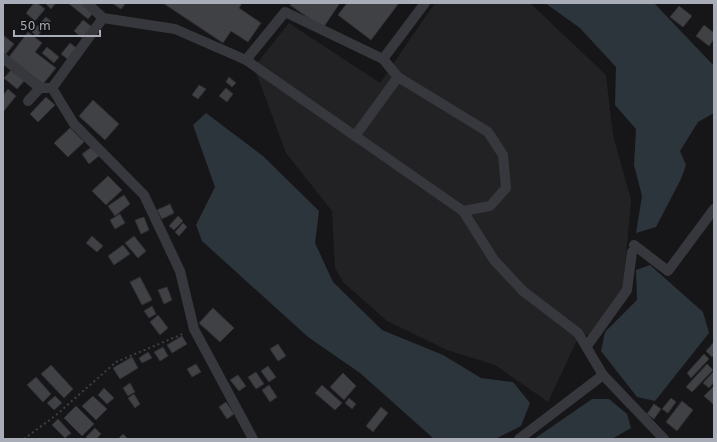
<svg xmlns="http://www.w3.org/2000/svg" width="717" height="442" viewBox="0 0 717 442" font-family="'DejaVu Sans',sans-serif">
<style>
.built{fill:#222225}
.water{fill:#2c353c}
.building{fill:#404145;stroke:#303034}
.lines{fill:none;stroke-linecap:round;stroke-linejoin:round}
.path{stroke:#3d3f44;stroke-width:2;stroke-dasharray:2 3;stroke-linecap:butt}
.street{stroke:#37383d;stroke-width:10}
</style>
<rect width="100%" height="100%" fill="#161618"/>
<!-- built -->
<polygon class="built" points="435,3 530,3 606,75 613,135 631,200 623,288 591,335 579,336 548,402 495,365 447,350 387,321 343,282 335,268 332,211 286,153 254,67 289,23 380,83"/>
<!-- water -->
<g class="water">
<polygon points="545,3 654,3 714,66 714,113 698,122 680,151 686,165 681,179 656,227 636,233 642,196 634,165 636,129 615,105 616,67 580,28"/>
<polygon points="206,113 263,156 319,211 315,243 333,282 382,330 443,355 481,378 513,382 530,403 521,426 495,439 434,439 360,373 308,337 202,241 196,225 215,187 193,125"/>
<polygon points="650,265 703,312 709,333 655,401 637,397 601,351 605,332 637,300 636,270"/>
<polygon points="592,399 609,399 627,414 631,428 612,439 534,439"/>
</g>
<!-- building -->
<g class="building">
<polygon points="34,3 37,3 45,9 35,21 26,13"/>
<polygon points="45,3 56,3 51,9"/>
<polygon points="68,3 82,3 94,12 88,19"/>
<polygon points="112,3 126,3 121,9"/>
<polygon points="163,3 242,3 239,8 261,23 248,42 231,31 223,43"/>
<polygon points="292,3 340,3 323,28 290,5"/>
<polygon points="347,3 399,3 371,40 338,15"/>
<polygon points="679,6 692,16 683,27 670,17"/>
<polygon points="46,17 51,21 45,28 40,23"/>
<polygon points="83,20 92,27 82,38 74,31"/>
<polygon points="38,25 43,29 37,37 32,32"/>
<polygon points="704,25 714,33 714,39 709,46 696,36"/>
<polygon points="28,32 42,43 35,52 56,68 43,84 9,57"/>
<polygon points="3,35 14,44 5,55 3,53"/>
<polygon points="70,43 79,50 70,61 61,54"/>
<polygon points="47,47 59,57 54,63 42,53"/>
<polygon points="12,69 25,80 17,89 4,78"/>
<polygon points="229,77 236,83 232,87 226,82"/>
<polygon points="199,85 206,89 198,99 192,95"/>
<polygon points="226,88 233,94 227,102 219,96"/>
<polygon points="8,89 16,96 3,112 3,95"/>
<polygon points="46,97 55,105 38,122 30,114"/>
<polygon points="93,100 119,124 105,140 79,116"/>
<polygon points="70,128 84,142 68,157 54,143"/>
<polygon points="93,146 100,155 89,164 82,154"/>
<polygon points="108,176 122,190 106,205 92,191"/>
<polygon points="124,195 130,204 115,216 108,206"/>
<polygon points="170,204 174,213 162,219 157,210"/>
<polygon points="120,214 125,223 115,229 110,220"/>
<polygon points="178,216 183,221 174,230 169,226"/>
<polygon points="144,217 149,230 141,234 135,220"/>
<polygon points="183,223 187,227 179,236 175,232"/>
<polygon points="92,236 103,246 97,252 86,243"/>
<polygon points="134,236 146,251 138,258 125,243"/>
<polygon points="123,245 130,254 114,265 108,256"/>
<polygon points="140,277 152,300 142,305 130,282"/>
<polygon points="167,287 172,300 164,304 158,290"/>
<polygon points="152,306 156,314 149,318 144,311"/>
<polygon points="213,308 234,328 220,342 199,323"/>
<polygon points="158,315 168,328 160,335 150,322"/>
<polygon points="182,336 187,344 172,353 167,345"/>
<polygon points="714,342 714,355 712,357 706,351"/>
<polygon points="278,344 286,356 278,361 270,349"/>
<polygon points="163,347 168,356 160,361 154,352"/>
<polygon points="148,352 152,358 142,363 139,358"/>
<polygon points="704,354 709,359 691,378 687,373"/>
<polygon points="132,357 138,368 120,379 113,368"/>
<polygon points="196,364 201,372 192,377 187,369"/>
<polygon points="707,364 713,370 692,392 686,387"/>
<polygon points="51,365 73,389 64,398 41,374"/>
<polygon points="268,366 276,377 269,382 261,371"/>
<polygon points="714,371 714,382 709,388 703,383"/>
<polygon points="256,372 264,384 256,389 248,377"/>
<polygon points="343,373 356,386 344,400 330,387"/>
<polygon points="238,375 246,386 239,391 230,380"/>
<polygon points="36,377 51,394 43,402 27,385"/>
<polygon points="130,383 135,392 128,396 123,388"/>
<polygon points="269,385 277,397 270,402 262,390"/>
<polygon points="322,385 342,403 335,410 315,393"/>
<polygon points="714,386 714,403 713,404 704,396"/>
<polygon points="104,388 114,398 107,404 98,395"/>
<polygon points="134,394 140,404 135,408 128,398"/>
<polygon points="55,396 62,403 54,410 47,403"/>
<polygon points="93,396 107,409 96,420 82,406"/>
<polygon points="349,398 356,404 352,409 345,403"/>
<polygon points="671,398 676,402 668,413 662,409"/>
<polygon points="682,401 693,410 677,431 666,422"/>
<polygon points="226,402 234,414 227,419 219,407"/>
<polygon points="654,404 661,409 654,419 647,414"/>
<polygon points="76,406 94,424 82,436 64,418"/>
<polygon points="381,407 388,413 373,432 366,426"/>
<polygon points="58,419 71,433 65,438 52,425"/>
<polygon points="95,428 101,434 96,439 88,439 86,437"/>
<polygon points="123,434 128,439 118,439"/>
</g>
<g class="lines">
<!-- path -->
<polyline class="path" points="24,439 55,416 116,362 185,333"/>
<!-- street -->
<g class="street">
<polyline points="87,3 103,18 175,29 246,60 285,12 383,59 425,3"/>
<polyline points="103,18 52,88 74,124 144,195 180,271 194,329 253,439"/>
<polyline points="3,58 40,88 52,88"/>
<polyline points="383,59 398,77"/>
<polyline points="246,60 463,211 494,260 523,291 578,333 603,375"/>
<polyline points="28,101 40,88"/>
<polyline points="355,136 398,77 488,132 503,155 506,188 490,206 463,211"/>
<polyline points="634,245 668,271 714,209"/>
<polyline points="587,346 627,290 632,252"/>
<polyline points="519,439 603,375 664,439"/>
</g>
</g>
<!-- border -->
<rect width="717" height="442" fill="none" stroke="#a8adb8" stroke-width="8"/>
<!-- scale -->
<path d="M14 30v6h86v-6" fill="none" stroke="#a8adb8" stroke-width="2"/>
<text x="20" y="30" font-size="12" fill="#a8adb8" stroke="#111113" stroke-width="3" paint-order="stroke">50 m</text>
</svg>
